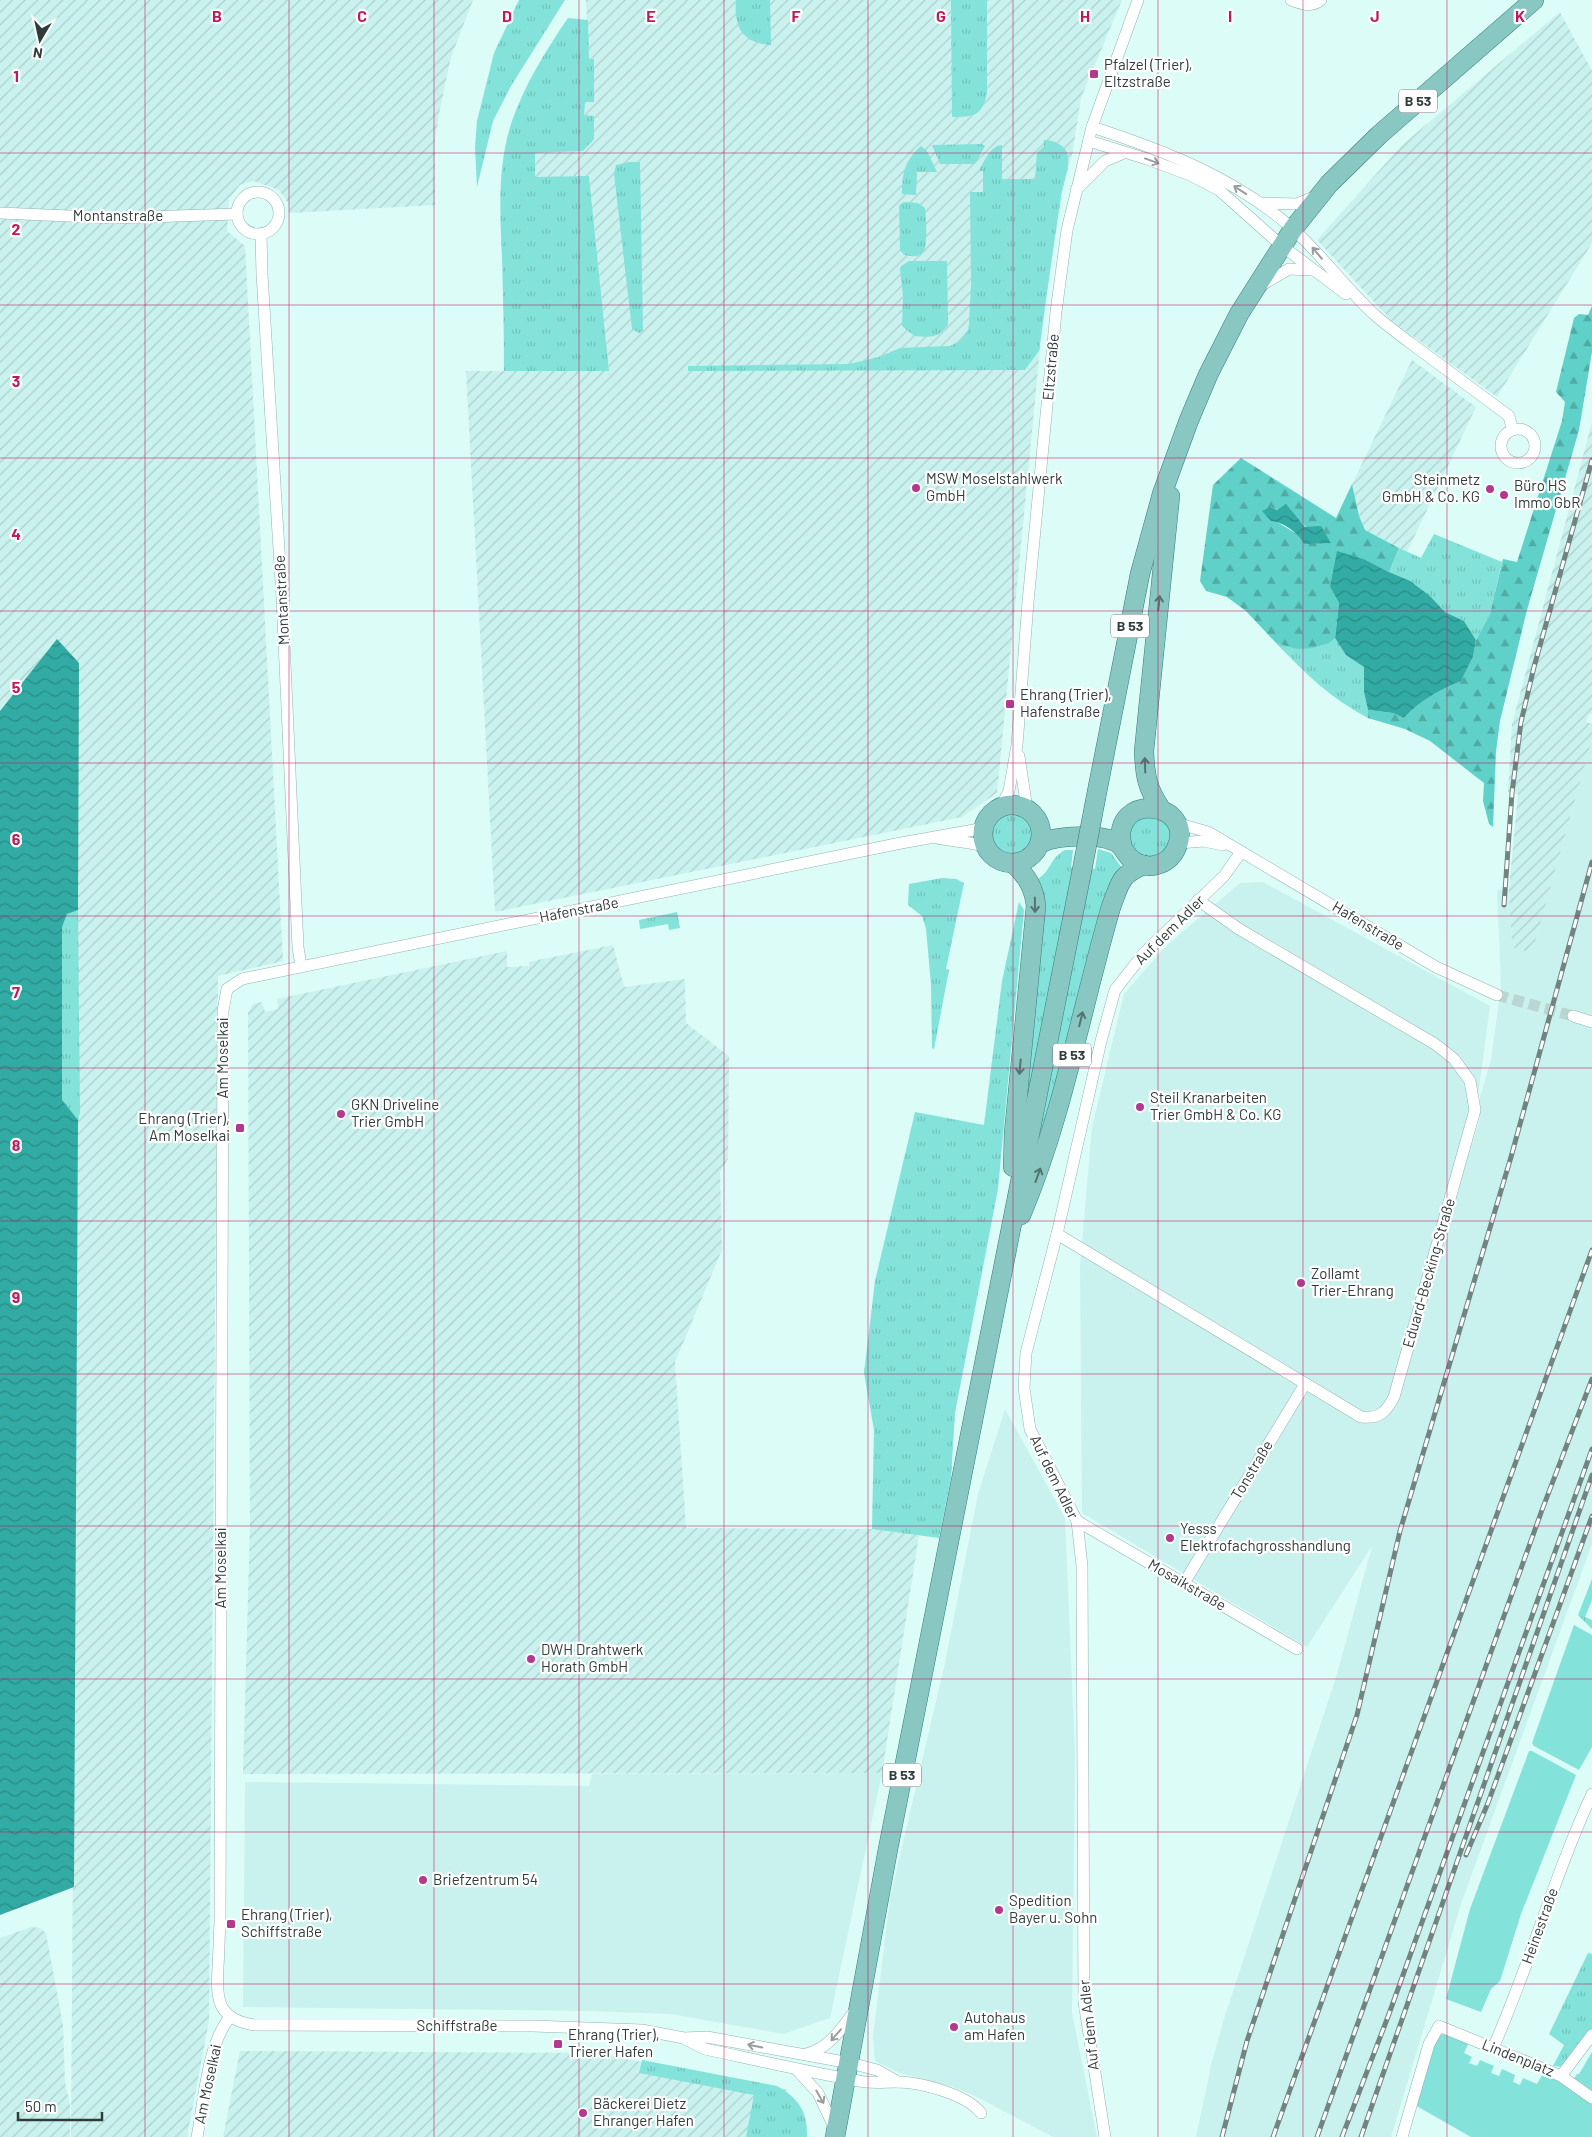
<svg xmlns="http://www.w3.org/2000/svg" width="1592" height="2137" viewBox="0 0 1592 2137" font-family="Barlow,sans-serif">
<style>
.built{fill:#c9f2ee}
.industrial{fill:url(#industrial-furrows)}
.grass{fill:url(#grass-tufts)}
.forest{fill:url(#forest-firs);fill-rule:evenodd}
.garden{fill:#83e2d9}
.water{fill:url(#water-waves)}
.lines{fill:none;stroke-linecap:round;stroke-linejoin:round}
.street-tunnel{stroke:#bad6d2;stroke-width:11;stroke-dasharray:11 5.5;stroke-linecap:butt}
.street-casing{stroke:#94b2af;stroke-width:12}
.primary-casing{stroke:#367e79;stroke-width:20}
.street{stroke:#fff;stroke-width:11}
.primary{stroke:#89c7c2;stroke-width:19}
.rail-casing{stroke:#718482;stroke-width:5}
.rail{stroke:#fff;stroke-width:3;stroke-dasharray:9;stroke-linecap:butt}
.primary-bridge-casing{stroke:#367e79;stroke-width:20;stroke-linecap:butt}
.primary-bridge{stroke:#89c7c2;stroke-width:19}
.oneway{stroke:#989e9d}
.oneway2{stroke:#547471}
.grid{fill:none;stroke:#c2185b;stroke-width:1;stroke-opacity:0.55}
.poi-dot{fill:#b2398d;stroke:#fff;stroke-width:2}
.labels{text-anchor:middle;stroke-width:4.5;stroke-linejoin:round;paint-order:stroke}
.shield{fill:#fff;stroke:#6e7676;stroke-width:1}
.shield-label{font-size:14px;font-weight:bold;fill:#303c3b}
.poi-label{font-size:15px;fill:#303c3b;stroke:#fff;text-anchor:start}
.street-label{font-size:15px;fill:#303c3b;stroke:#fff}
.grid-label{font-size:16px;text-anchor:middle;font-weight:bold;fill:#c2185b;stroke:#fff;stroke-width:4.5;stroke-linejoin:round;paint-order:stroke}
</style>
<defs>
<pattern id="industrial-furrows" width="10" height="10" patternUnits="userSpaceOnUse" patternTransform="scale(1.25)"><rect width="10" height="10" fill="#c9f2ee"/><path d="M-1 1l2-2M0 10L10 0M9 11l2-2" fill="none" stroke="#add0cd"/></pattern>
<pattern id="grass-tufts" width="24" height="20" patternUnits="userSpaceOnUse" patternTransform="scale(1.25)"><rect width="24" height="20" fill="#83e2d9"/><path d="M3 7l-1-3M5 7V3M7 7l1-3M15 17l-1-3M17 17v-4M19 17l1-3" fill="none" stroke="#71c3bb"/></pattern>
<pattern id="forest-firs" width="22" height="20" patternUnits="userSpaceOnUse" patternTransform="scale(1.25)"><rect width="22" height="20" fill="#5fd1c8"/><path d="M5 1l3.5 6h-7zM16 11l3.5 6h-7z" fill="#4faba4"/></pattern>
<pattern id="water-waves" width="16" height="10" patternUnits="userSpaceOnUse" patternTransform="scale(1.25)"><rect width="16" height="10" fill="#31aba3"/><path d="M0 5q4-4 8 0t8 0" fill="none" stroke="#2a8c86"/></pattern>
</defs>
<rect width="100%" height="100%" fill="#dcfcf8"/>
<!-- built -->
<g class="built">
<polygon points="1592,739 1592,1544 1461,1904 1391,2137 1196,2137 1211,2066 1223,2022 1337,1674 1372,1546 1307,1647 1082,1513 1080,1267 1092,1127 1124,994 1166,946 1240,883 1263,882 1490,1006 1471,1148 1480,1118 1480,1097 1491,1060 1501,986 1497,890 1509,889 1512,947 1532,952"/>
<polygon points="1005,1409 1065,1518 1075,1753 1072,2013 1097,2137 1053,2137 975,2096 953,2087 900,2073 875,2061 873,2037 890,1898 945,1663 978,1494"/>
<polygon points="882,1773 830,2018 783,2034 671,2014 587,2011 243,2007 245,1782 589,1786 592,1774"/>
</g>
<!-- industrial -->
<g class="industrial">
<polygon points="0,0 473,0 451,57 440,109 435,140 435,205 289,213 288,203 279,190 253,181 240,185 229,199 227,231 245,246 283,961 218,976 209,2021 187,2137 71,2137 78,1120 62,927 0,711"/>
<polygon points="586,0 1122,0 1081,98 1072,156 1061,194 1046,287 997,793 962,817 495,912 466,371 609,371 589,177 535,178 535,153 583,151 584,102 594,102 594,59 589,59"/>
<polygon points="1560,12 1592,71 1592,243 1497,397 1392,321 1317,240 1402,145"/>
<polygon points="1412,360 1476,407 1407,552 1365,530 1359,516 1352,484"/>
<polygon points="1592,422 1592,714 1589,714 1586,722 1592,724 1592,739 1532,953 1512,947 1509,889 1518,794 1508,792 1512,724"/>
<polygon points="613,945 624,987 685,979 686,1023 729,1056 728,1159 720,1172 722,1250 675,1362 686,1528 872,1529 919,1535 882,1773 243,1774 250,1525 248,1012 253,1004 262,1002 265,1012 278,1009 277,999 502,952 507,951 507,967 529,966 529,962 538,960"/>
<polygon points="31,1927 40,1928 46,1933 63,2025 65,2082 70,2105 70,2137 0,2137 0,1938"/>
<polygon points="240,2051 601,2053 668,2068 786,2089 802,2126 799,2137 223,2137"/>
</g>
<!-- grass -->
<g class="grass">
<polygon points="519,0 565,0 511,86 493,121 477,187 475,148 477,121 494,53"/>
<path d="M736,0H770L771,45C742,43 734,27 736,0Z"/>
<path d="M951,0H987V93C982,116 974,117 952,117Z"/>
<path d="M568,18L588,20L589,59H594V102H585L584,115L594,116V139L583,151L535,153V177L589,176L609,371H504C504,333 503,295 502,257C500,212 497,165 512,121C525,84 546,50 568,18Z"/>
<path d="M1044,140C1054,140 1066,145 1068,156C1070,166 1062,187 1061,198C1053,249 1046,300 1039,351L1025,370L688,371V366L849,364L879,357L900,348L950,346L960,341L968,330L969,324L971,284L970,192H983V171H979C984,161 991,145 1002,145V179H1035L1037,153L1044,146Z"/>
<polygon points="982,144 985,146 975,164 940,164 932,145"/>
<path d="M921,146L927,151L937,172H917L916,195L902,194C902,173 905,160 921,146Z"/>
<polygon points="629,162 640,162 643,331 639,333 632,329 614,174 616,165"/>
<path d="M904,202L918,203L925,208C926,215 928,247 923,252C919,258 910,256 904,255L900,250L899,205Z"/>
<path d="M909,261H947L948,325C937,339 931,337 914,336L902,326L903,296L900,269L901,266Z"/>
<polygon points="1434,534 1502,562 1490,614 1476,640 1464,621 1445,612 1430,596 1389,572 1399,548 1421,558"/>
<path d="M1335,638L1347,655L1364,667V692L1368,710V718C1329,697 1307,675 1276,643C1298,649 1316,652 1335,638Z"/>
<circle cx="1013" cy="835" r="22"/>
<path d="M1160,815L1171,830L1167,849C1153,859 1148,859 1133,851L1127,833L1136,817Z"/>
<polygon points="1098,849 1111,853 1124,871 1030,1165 1091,868 1095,869"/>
<path d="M1065,850H1073L1071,868H1073L1021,1141L1035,880C1050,875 1049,858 1065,850Z"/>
<polygon points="942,878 956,879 964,883 946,969 949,970 934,1049 932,1048 931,985 926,929 922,916 908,905 909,884"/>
<polygon points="1019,902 1024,910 998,1189 955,1413 951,1478 939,1538 872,1529 874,1430 864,1373 875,1281 915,1112 984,1125 1002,981"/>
<polygon points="78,910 80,1113 78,1120 62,1101 62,927 67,914"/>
<polygon points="677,912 680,928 669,930 668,924 640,929 639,920"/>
<polygon points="1592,1579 1592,1600 1585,1617 1592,1620 1592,1629 1578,1615"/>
<polygon points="1588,1953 1592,1954 1592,2030 1564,2067 1553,2066 1564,2045 1549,2034"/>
<path d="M642,2060L777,2086C799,2098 808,2113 807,2137H746L754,2095L639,2073Z"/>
</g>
<!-- forest -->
<g class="forest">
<path d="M1592,306V352L1579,430L1527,610L1500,721L1496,751L1493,827L1489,824L1483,801L1484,783L1430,741L1405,729L1368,718V710L1393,713L1404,718C1418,702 1441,689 1461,681L1473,657L1476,640L1490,614L1503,559L1517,562L1562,421L1565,402L1556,392L1574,318L1579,314L1588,315Z"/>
<path d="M1241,458L1336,518L1352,484L1359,516L1365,530L1399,548L1389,572L1366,560L1330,587L1339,603L1335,638L1329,643L1313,648L1297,649L1276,643L1246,611L1227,597L1206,591L1200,581L1213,485ZM1270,507L1295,516L1306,527L1330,542L1312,543L1300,536L1277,522Z"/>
</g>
<!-- garden -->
<g class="garden">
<polygon points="1574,1625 1592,1635 1592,1747 1579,1770 1534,1746 1532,1743"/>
<polygon points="1529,1751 1532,1751 1576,1775 1521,1914 1500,1981 1491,1989 1481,2012 1446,1999 1470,1909"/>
<polygon points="1444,2034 1469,2042 1464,2053 1472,2057 1469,2063 1477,2066 1480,2060 1494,2066 1491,2073 1499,2076 1502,2069 1515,2075 1513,2082 1520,2085 1523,2078 1537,2084 1543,2073 1564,2082 1592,2102 1592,2137 1471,2137 1415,2105 1435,2040 1438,2036"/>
<polygon points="1592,2052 1592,2093 1573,2080 1577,2074 1579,2074"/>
</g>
<!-- water -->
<g class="water">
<path d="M1286,504L1305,527L1321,526L1331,543L1304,544C1299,533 1283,522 1271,521L1262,511L1270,507L1277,510Z"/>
<path d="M1337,551L1366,560L1389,572L1410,581L1430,596L1445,612L1464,621L1476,640L1473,657L1461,681C1441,689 1418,702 1404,718L1393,713L1368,710L1364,692V667L1346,655L1335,638L1339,603L1330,587Z"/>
<polygon points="57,639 79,663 78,910 67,914 62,927 62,1100 78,1120 74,1887 0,1915 0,711"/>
</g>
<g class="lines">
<!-- street-tunnel -->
<polyline class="street-tunnel" points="1497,995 1573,1016"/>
<!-- street casing -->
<g class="street-casing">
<g id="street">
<path d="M1291,0C1301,4 1311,8 1321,0"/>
<path d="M1092,127C1163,150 1236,178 1293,229C1323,256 1346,289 1376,316C1391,329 1408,341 1424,353C1452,374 1481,395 1509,416L1512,429"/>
<polyline points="1089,141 1147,159 1190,175 1219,190 1282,246 1346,294"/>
<polyline points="1076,190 1105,161 1124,153"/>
<circle cx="258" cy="213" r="21"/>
<polyline points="1260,203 1297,204 1316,196"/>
<polyline points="0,213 115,218 237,214"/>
<polyline points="261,234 262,274 282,598 298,947 301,966"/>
<polyline points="1260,286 1289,269 1312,270"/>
<circle cx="1518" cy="446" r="17"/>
<polyline points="1019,756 1027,809"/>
<polyline points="1001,807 1009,791 1017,745 1028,602 1056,312 1067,230 1092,127 1138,0"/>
<polyline points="1176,823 1208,832 1436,967 1497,995"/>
<path d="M937,838C953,842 970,841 986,847"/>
<polyline points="1179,843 1204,841 1223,845"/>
<polyline points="1573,1016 1592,1022"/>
<path d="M1057,1234L1361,1417C1380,1419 1386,1412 1394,1397L1475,1110L1470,1081L1454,1059L1435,1044L1239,929L1198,900"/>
<polyline points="1077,1521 1297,1649"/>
<polyline points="1184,1583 1305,1384"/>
<path d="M685,2039L705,2049C756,2060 807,2072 859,2081C872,2084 884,2082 897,2082C920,2082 966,2094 981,2113"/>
<path d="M1493,2048C1530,1965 1554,1876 1592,1794"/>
<path d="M806,2054C830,2048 842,2028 856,2009"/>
<polyline points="797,2070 818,2093 835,2129"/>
<polyline points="1561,2076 1592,2035"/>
<path d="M898,2082L877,2070L850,2063L707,2037L684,2038L642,2030L533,2026L254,2025C217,2019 216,1999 218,1967C219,1952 219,1938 220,1923L223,1011L227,989L242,979L901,843L974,830L984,826"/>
<path d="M197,2137C204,2101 207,2045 230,2017"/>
<polyline points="1105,2137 1084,2002 1082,1566 1077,1521 1030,1429 1024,1388 1026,1353 1057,1234 1101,1041 1115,990 1144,953 1224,876 1241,852"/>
<polyline points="1402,2137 1429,2044 1439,2026 1561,2076 1592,2098"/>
</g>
</g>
<!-- primary casing -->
<g class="primary-casing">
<g id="primary">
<polyline points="1096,797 1140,574 1162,494 1189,420 1208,375 1239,314 1293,229 1329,184 1379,135 1534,0"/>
<circle cx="1012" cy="834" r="29"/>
<path d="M1161,809C1147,788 1145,776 1144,751L1170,496"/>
<path d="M1041,843C1059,835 1102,833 1119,844C1123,847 1123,850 1126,853C1132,863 1145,868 1156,865C1165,863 1172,857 1176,849C1198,801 1110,790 1122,846"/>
<path d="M1013,1167L1014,1133L1036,906C1034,888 1027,876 1014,864"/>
<path d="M1021,1215C1063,1116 1081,1009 1111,907C1120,884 1119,875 1144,865"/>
<polyline points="835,2137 888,1849 1083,865"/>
</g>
</g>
<!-- street -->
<use href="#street" class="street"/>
<!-- primary -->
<use href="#primary" class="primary"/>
<!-- rail casing -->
<g class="rail-casing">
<g id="rail">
<polyline points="1504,905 1512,793 1521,722 1534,667 1592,460"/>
<polyline points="1466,1855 1488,1803 1592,1516"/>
<polyline points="1222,2137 1247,2041 1357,1715 1400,1531 1511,1157 1592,862"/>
<polyline points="1273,2137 1592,1250"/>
<polyline points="1317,2137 1542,1510 1592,1379"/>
<polyline points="1342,2137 1389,2014 1592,1449"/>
<polyline points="1361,2137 1592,1475"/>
</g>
</g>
<!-- rail -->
<use href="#rail" class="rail"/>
<!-- primary-bridge casing -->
<g class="primary-bridge-casing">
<polyline id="primary-bridge" points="1083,865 1096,797"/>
</g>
<!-- primary-bridge -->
<use href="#primary-bridge" class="primary-bridge"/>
</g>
<!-- one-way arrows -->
<defs><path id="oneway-shaft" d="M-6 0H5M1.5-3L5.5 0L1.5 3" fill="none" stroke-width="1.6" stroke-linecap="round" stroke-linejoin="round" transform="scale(1.25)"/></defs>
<g class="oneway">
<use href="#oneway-shaft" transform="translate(1152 161) rotate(20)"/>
<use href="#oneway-shaft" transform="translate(1240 190) rotate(-147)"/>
<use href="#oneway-shaft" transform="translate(1317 253) rotate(-130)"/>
<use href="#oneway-shaft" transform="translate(836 2035) rotate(131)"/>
<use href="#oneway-shaft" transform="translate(755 2046) rotate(-169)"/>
<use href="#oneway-shaft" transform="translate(820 2097) rotate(60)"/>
</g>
<g class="oneway2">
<use href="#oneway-shaft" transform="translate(1159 603) rotate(-84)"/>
<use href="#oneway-shaft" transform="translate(1145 765) rotate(-92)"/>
<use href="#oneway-shaft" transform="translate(1035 905) rotate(89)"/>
<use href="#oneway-shaft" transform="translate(1081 1019) rotate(-76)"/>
<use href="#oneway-shaft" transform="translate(1020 1067) rotate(95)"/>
<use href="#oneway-shaft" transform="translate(1038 1175) rotate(-70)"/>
</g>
<!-- grid -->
<path class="grid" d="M145,0V2137M289,0V2137M434,0V2137M579,0V2137M724,0V2137M868,0V2137M1013,0V2137M1158,0V2137M1303,0V2137M1447,0V2137M0,153H1592M0,305H1592M0,458H1592M0,611H1592M0,763H1592M0,916H1592M0,1068H1592M0,1221H1592M0,1374H1592M0,1526H1592M0,1679H1592M0,1832H1592M0,1984H1592"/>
<!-- markers -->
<g class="poi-dot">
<rect x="1089" y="69" width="10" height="10" rx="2.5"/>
<circle cx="916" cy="488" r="5"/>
<circle cx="1490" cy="489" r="5"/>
<circle cx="1504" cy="495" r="5"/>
<rect x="1005" y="699" width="10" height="10" rx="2.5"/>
<circle cx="1140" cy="1107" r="5"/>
<circle cx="341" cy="1114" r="5"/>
<rect x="235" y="1123" width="10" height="10" rx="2.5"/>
<circle cx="1301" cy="1283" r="5"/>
<circle cx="1170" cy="1538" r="5"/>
<circle cx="531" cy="1659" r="5"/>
<circle cx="423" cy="1880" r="5"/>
<circle cx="999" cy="1910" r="5"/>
<rect x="226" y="1919" width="10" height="10" rx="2.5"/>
<circle cx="954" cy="2027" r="5"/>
<rect x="553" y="2039" width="10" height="10" rx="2.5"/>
<circle cx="583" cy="2113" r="5"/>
</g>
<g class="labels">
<!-- shield labels -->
<g class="shield">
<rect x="1399" y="89.5" width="38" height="23" rx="4"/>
<rect x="1111" y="614.5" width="38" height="23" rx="4"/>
<rect x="1053" y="1043.5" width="38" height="23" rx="4"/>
<rect x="883" y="1763.5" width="38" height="23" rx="4"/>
</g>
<g class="shield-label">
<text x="1418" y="106">B 53</text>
<text x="1130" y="631">B 53</text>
<text x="1072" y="1060">B 53</text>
<text x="902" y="1780">B 53</text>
</g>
<!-- poi labels -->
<g class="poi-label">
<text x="1104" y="70">Pfalzel (Trier),<tspan x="1104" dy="17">Eltzstraße</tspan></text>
<text x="926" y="484">MSW Moselstahlwerk<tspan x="926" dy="17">GmbH</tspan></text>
<text x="1480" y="485" text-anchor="end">Steinmetz<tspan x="1480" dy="17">GmbH &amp; Co. KG</tspan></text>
<text x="1514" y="491">Büro HS<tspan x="1514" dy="17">Immo GbR</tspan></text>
<text x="1020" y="700">Ehrang (Trier),<tspan x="1020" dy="17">Hafenstraße</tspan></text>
<text x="1150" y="1103">Steil Kranarbeiten<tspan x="1150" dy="17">Trier GmbH &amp; Co. KG</tspan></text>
<text x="351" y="1110">GKN Driveline<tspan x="351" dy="17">Trier GmbH</tspan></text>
<text x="230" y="1124" text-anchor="end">Ehrang (Trier),<tspan x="230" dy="17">Am Moselkai</tspan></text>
<text x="1311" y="1279">Zollamt<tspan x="1311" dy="17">Trier-Ehrang</tspan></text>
<text x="1180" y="1534">Yesss<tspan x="1180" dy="17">Elektrofachgrosshandlung</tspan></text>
<text x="541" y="1655">DWH Drahtwerk<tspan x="541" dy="17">Horath GmbH</tspan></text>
<text x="433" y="1885">Briefzentrum 54</text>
<text x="1009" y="1906">Spedition<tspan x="1009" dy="17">Bayer u. Sohn</tspan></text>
<text x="241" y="1920">Ehrang (Trier),<tspan x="241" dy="17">Schiffstraße</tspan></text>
<text x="964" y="2023">Autohaus<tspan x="964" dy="17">am Hafen</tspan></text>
<text x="568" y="2040">Ehrang (Trier),<tspan x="568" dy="17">Trierer Hafen</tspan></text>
<text x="593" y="2109">Bäckerei Dietz<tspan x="593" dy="17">Ehranger Hafen</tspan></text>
</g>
<!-- street labels -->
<g class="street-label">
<text x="118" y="221">Montanstraße</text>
<text transform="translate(1051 367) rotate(-85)" y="5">Eltzstraße</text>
<text transform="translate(282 600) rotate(-93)" y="5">Montanstraße</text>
<text transform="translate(579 910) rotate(-11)" y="5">Hafenstraße</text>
<text transform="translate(1368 926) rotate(31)" y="5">Hafenstraße</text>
<text transform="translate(1170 930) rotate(-45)" y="5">Auf dem Adler</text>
<text transform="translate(223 1058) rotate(-90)" y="5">Am Moselkai</text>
<text transform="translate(1429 1273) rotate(-74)" y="5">Eduard-Becking-Straße</text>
<text transform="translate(1252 1470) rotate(-59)" y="5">Tonstraße</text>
<text transform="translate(1054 1477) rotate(64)" y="5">Auf dem Adler</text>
<text transform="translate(221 1568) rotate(-90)" y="5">Am Moselkai</text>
<text transform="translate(1187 1585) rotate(30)" y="5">Mosaikstraße</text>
<text transform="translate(1540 1926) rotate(-70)" y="5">Heinestraße</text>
<text transform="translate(1089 2025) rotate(-96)" y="5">Auf dem Adler</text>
<text x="457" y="2031">Schiffstraße</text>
<text transform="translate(1518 2058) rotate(22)" y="5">Lindenplatz</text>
<text transform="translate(208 2084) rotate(-78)" y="5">Am Moselkai</text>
</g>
</g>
<g class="grid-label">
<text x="217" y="22">B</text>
<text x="362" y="22">C</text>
<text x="507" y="22">D</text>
<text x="651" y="22">E</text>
<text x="796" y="22">F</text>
<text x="941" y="22">G</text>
<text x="1085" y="22">H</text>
<text x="1230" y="22">I</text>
<text x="1375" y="22">J</text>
<text x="1520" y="22">K</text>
<text x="16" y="82">1</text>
<text x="16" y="235">2</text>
<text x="16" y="387">3</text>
<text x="16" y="540">4</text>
<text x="16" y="693">5</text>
<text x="16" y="845">6</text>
<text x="16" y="998">7</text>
<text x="16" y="1151">8</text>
<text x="16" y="1303">9</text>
</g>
<!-- north arrow -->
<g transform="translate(40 40) rotate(189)" stroke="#ffffff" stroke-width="4" paint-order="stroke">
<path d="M0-4L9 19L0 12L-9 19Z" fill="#303c3b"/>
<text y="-8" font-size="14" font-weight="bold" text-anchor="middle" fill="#303c3b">N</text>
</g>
<!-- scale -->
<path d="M18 2112v8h84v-8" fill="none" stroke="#303c3b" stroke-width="2.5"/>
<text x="25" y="2112" font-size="15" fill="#303c3b" stroke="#ffffff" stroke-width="4" paint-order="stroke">50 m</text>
</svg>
